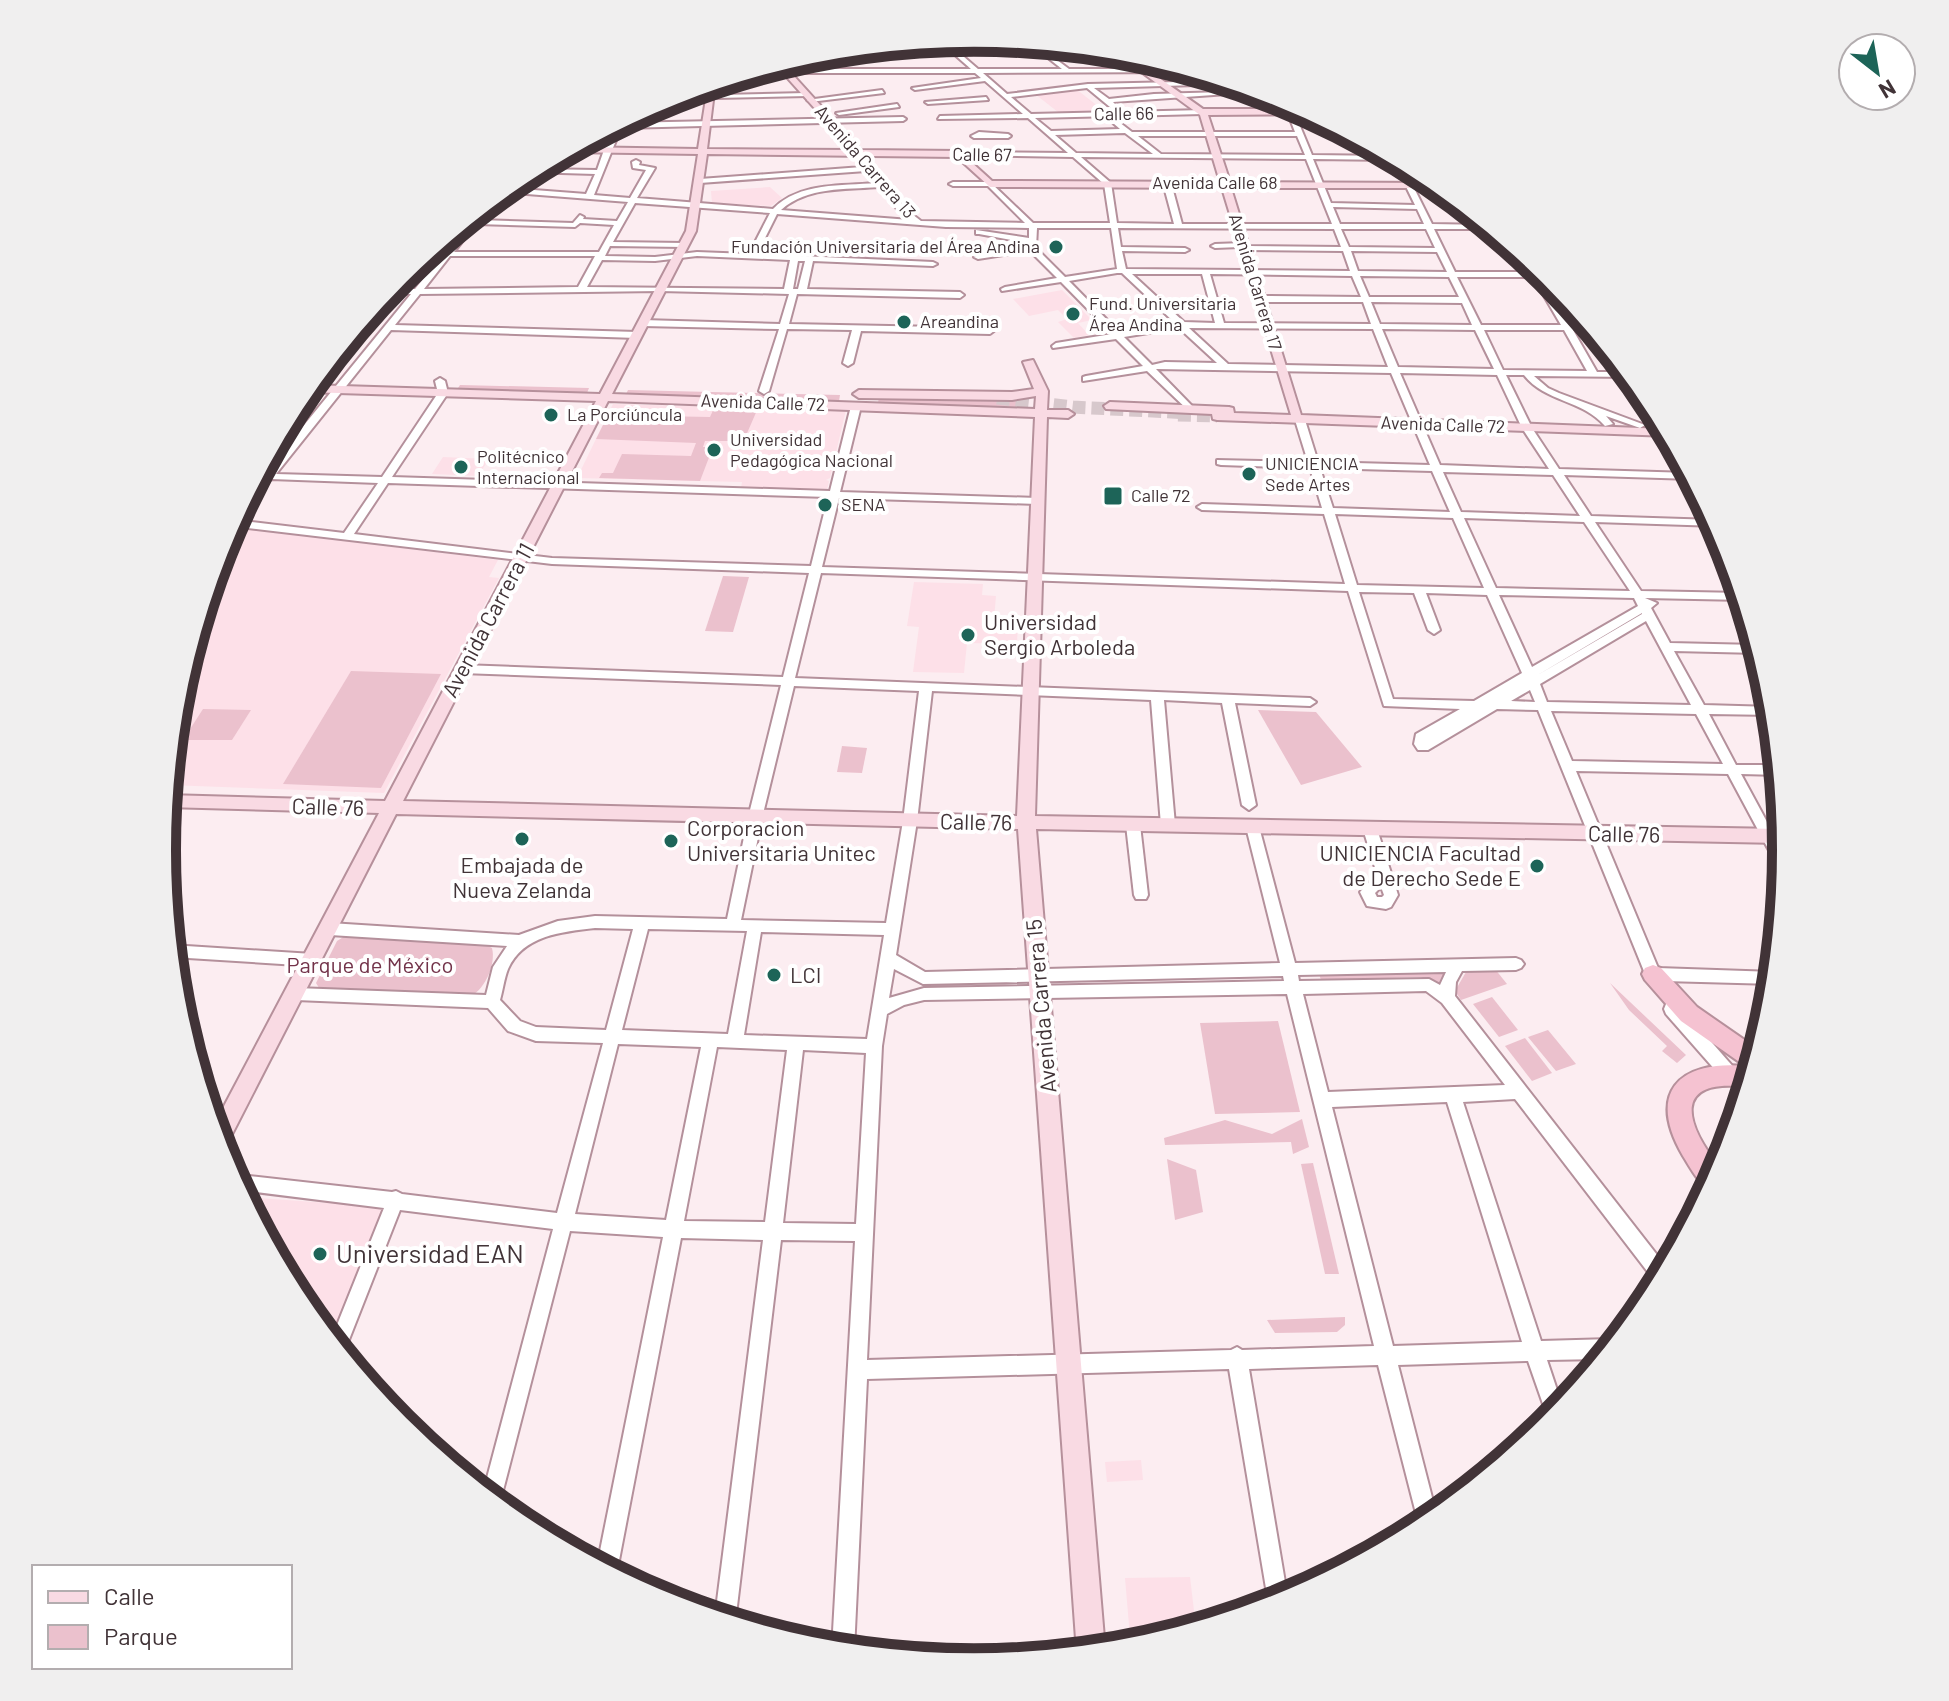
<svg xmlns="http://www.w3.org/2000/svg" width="1949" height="1701" viewBox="0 0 1949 1701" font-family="Barlow,sans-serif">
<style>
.built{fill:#fde0e8}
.green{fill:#ebc1cd}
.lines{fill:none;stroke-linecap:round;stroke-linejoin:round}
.major-tunnel{stroke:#d7c8cc;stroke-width:13;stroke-dasharray:13 6;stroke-linecap:butt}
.minor-casing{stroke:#b4909b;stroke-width:4}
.major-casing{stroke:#b6909b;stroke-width:4}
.highway-casing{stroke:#b6909b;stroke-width:4}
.minor{fill:#fff;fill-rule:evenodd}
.major{fill:#f9dae3;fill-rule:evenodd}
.highway{fill:#f5c2d1;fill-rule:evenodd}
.poi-dot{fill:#1d6458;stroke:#fff;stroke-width:3}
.labels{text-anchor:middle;stroke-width:8;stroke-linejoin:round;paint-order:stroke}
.far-street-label{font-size:18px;fill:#413337;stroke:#fff}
.far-poi-label{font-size:18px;fill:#413337;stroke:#fff;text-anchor:start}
.street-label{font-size:22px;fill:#413337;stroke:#fff}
.poi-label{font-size:22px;fill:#413337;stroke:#fff;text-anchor:start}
.park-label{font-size:22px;fill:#73334a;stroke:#fff}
.near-poi-label{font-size:26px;fill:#413337;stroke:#fff;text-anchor:start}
.rim{fill:none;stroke:#413337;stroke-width:10}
</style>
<rect width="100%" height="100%" fill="#fcedf1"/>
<!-- built -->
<g class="built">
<polygon points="1076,89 1104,111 1058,112 1035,94"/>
<polygon points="770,187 782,198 771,206 712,203 711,191"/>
<polygon points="1062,290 1092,320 1078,323 1089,335 1074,338 1058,322 1067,319 1058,310 1029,316 1013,299"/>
<polygon points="613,404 846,410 830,478 826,480 829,481 827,490 741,488 742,482 577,478"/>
<polygon points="443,457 489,459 478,476 432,474"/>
<polygon points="240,527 498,560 489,577 499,578 384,793 168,785 178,692 220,552"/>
<polygon points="914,582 983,584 982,595 996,596 994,619 1018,620 1017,644 967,643 964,673 913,672 919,627 907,626"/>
<polygon points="243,1197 387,1207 331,1341 299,1302"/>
<polygon points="1141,1460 1143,1480 1107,1482 1105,1462"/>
<polygon points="1190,1577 1196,1628 1131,1648 1125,1578"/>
</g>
<!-- green -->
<g class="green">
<polygon points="460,385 589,388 587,393 456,391"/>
<polygon points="628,390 840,395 839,401 625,396"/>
<polygon points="879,397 1007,399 1022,401 1022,407 878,403"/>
<polygon points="715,406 758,408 741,447 734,446 735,441 705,441 703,447 713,447 700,481 599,478 602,473 613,473 622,454 691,456 696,443 596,439 608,415 710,417"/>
<polygon points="723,576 749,577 733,632 705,631"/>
<polygon points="351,671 441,674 381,788 283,784"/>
<polygon points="203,709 251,710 232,740 183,740"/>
<polygon points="1258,710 1316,712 1362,767 1301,785"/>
<polygon points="842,746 867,748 862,773 837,772"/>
<path d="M345,936L486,945L492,948C496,963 486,988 471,996L321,991L316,983L337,941Z"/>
<polygon points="1495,969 1507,984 1461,1000 1455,991 1466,972"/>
<polygon points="1447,970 1441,987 1421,977 1321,980 1319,974"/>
<polygon points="1610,983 1686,1055 1677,1063 1662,1051 1667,1046 1629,1010"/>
<polygon points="1492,997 1518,1030 1499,1037 1473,1004"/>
<polygon points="1278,1021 1300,1112 1215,1114 1200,1023"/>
<polygon points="1548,1030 1576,1064 1556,1071 1528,1037"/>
<polygon points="1525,1038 1552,1073 1532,1081 1505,1046"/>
<polygon points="1302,1119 1309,1147 1293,1154 1291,1142 1165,1145 1164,1138 1225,1120 1272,1134"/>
<polygon points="1167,1159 1196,1170 1203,1212 1175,1220"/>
<polygon points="1313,1163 1339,1274 1325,1274 1301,1164"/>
<polygon points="1345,1317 1345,1325 1337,1332 1275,1333 1267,1320"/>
</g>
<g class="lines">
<!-- major-tunnel -->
<g class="major-tunnel">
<polyline points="997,398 1073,407 1190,413"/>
<polyline points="1178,415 1217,416"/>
</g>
<!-- minor casing -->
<g class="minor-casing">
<g id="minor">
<path d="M975,38L985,39L949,44L978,69H1062L1029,43L1035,44L1045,51L1071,48L1082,49L1049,54L1069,69H1184L1194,72L983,73L1007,94L1088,84L1224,81L1232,84L1094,88L1109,99L1154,94L1225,92L1228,94L1113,102L1123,112L1203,110L1206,112L1203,114L1122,116L1119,122L1132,132H1295L1283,100L1290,102L1312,155L1390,156L1401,162L1432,224L1487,225L1492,229H1434L1455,272H1530L1521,256L1522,254L1533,263L1539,272L1545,273L1549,276L1541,277L1569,325H1590L1594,330H1573L1597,372H1628L1632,377L1534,376L1548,388L1559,393L1645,425L1640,428L1606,416L1613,424L1605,426C1583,400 1545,402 1524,375H1506L1532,428L1559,469L1690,473L1693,479L1564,475L1591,516L1715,520L1718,526L1595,522L1641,591L1742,593L1744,600L1645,598L1657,603L1651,608L1670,643L1757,645L1758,653L1674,651L1704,705L1773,707V715L1709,714L1736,765H1779V775L1741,774L1786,857L1785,872L1780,871L1728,774L1576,771L1658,968L1775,972L1774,984L1664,981L1661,985L1656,987L1651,985L1648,981L1538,710L1497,709L1428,750H1418L1414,744L1416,734L1460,709L1384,706L1348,591L821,573L795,678L1310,698L1316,702L1310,706L1235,703L1256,805L1249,810L1242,805L1222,703L1164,700L1175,825L1168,830L1161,825L1151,700L932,691L917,821L896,955L925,972L1280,963L1246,827L1248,823H1258L1295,963L1516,958L1521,960L1524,964L1521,968L1516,970L1462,971L1456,982L1455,996L1668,1269L1659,1285L1657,1284L1515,1099L1463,1102L1541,1341L1611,1339L1617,1342L1603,1359L1547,1360L1563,1408L1550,1424L1528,1361L1398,1365L1437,1517L1420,1529L1378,1365L1249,1369L1288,1600L1269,1606L1229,1369L867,1379L854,1651L832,1649L855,1241L781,1240L735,1623L715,1617L763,1240L681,1238L616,1576L597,1566L663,1237L570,1231L499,1506L483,1493L553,1229L400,1210L343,1355L331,1340L384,1208L239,1190L231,1174L392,1192L396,1191L402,1194L557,1213L603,1043L536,1041L508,1031L488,1008L296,1000L291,999L288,994L291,989L296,988L486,995L493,967L507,946L330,935L325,933L323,929L325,925L330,923L519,935L558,921L595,916L727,919L748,818L781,685L462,673L456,669L462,665L783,677L809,573L552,564L231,526L234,520L344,533L378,483L271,479L240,518L235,519L248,494L260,479H256L259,473H265L411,294H385L389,289H415L442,256H425L430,252H446L477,212L491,201L493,203L479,220L573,223L580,215L584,217L583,219L617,221L628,202L503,192L507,188L586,194L595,174L528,172L534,169L597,170L612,127L621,123L903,117L906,119L903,121L621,128L594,195L630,198L646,170L633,168L632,162L636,160L640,162L639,165L655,168L637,198L773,209C799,182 842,186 876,183L866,171L700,183L696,181L700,179L862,167L855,158L856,153L859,151L862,153V158L908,211L921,221L1025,223L988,186H953L949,184L953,182H990L1033,223H1110L1104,184L1073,157L957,155L959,152L1068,153L1028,118L938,119L940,116L1023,114L985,81L915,90L912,88L981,78L975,73H785L782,71L785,69H971L939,41ZM1087,88L1116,112L1031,114L1011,97ZM1115,116L1113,123L1120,129L1051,131L1035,118ZM1125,133L1153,154L1076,153L1055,135ZM1138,136H1297L1305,155L1161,154ZM1081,157L1306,159L1332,224H1182L1171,183L1167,181L1163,183L1174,224L1117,223L1111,183ZM1313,159L1393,160L1415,205L1331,203ZM879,187L902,215L910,220L781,210C808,186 845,190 879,187ZM635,203L770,213L749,254L697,252L655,257L605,256L610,246L684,247L688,245L684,243L613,242ZM1333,207L1417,209L1424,224H1340ZM777,214L946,227L1029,228V238L976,230V234H979L1028,243V246L974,257L978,259L1030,251L1057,278L1005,287L1001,289L1002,291L1061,282L1112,334L1056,343L1052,346L1053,348L1116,339L1143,366L1086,376L1083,377V381L1147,371L1191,413L1196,410L1194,408L1156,369L1391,373L1430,465L1318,462L1305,420L1300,417L1295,420L1308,462L1217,460V464L1221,465L1310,468L1322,508L1202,504L1197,507L1202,510L1324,514L1345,584L822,567L839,498L1037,504L1042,501L1037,498L840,492L861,406L856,403L851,406L830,491L392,477L448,393L445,381L440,378L435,381L438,393L382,477L276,474L391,330L637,338L641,335L637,332L395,325L420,294L660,291L789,294L780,324L643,320L639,323L643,326L779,329L759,391L764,394L769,391L787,329L852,330L843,363L848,366L853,363L861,331L990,334L994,331L990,328L789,324L797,294L960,298L964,295L960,292L807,289L813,261L933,266L937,264L933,262L757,254ZM580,223L614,225L599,252H454L476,224L575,227ZM1037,228H1111L1117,269L1065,277L1036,248ZM1118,228L1334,229L1341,247L1246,246L1243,243L1215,244L1211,246L1215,248L1240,247L1244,250L1343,251L1350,271L1126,269L1122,251L1185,252L1189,250L1185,248L1121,247ZM1341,229H1426L1435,248L1349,247ZM1351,251L1437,252L1447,272L1358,271ZM450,256H595L578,287L424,289ZM697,256L790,260L784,289L587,287L602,260L655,261ZM798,261H805L798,289H793ZM1117,273H1122L1175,323L1120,333L1069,281ZM1132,274H1202L1215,323L1184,322ZM1210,274L1352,276L1361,297L1260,296L1256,299L1260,302H1363L1371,324L1224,323ZM1360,276L1449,277L1459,297H1369ZM1457,277H1533L1561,325H1481ZM1371,302L1462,303L1472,325L1380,324ZM1179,328L1217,363L1165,362L1152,365L1124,337ZM1189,328L1373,329L1388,367L1228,364ZM1382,329L1475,330L1494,369L1398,367ZM1484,330H1564L1587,371L1503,370ZM1400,373L1497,375L1522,428L1549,469L1440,465ZM1320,468L1432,471L1450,512L1333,508ZM1443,472L1553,475L1580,516L1461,512ZM388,483L828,497L811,566L552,558L354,534ZM1335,514L1453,518L1484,588L1357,585ZM1464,518L1584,522L1630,591L1496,588ZM1359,592L1414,593L1428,630L1434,634L1440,630L1426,593L1487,595L1522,673L1474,701L1393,699ZM1499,595L1634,598L1638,606L1532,667ZM1642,613V614L1536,676ZM1646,621L1691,705L1547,702L1540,684ZM794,686L919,691L903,821L886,923L741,920L762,818ZM1530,690L1535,702L1511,701ZM1551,711L1696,714L1723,764L1572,761ZM595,928L633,929L606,1030L536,1027L520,1021L500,1000C503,990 504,979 508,969C523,935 562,932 595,928ZM648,929L747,931L728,1034L622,1030ZM761,932L884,935L867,1039L744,1035ZM894,969L923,984L1283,976L1284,981L924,988L889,998ZM1446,972L1440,985L1429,979L1299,981L1298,975ZM1426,991L1442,1003L1505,1085L1328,1092L1303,994ZM1287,994L1374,1346L1242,1350L1237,1347L1231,1350L867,1360L882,1046L887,1014L904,1005L924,1000ZM618,1044L701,1047L666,1220L575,1214ZM717,1047L787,1050L765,1222L684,1221ZM803,1050L866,1053L856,1224L783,1223ZM1447,1102L1522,1342L1393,1346L1332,1107Z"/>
<polygon points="1147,58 1153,60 1119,65 1116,63"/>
<polygon points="882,90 884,93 810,102 807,100"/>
<polygon points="806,93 808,96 667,99 676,96"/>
<polygon points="986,97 988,100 928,104 925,102"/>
<polygon points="897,104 899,107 839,115 836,113"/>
<polygon points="979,132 1008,134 1011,136 1008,138 974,138 971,136"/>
<polygon points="1133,820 1140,825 1148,895 1146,899 1136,899 1134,895 1126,825"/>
<path d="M1370,824L1377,829L1398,895L1391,907L1386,909L1367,906L1360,892L1377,874L1363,829ZM1381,887L1384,895L1382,897H1377L1375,893Z"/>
<polygon points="171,945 313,954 318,956 321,960 318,964 313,966 172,957"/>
<polygon points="1672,1002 1678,1004 1736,1070 1738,1075 1736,1080 1730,1082 1724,1080 1666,1014 1664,1009 1666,1004"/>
</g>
</g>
<!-- major casing -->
<g class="major-casing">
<path id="major" d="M1114,52L1124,53L1203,109H1304L1311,114L1208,115L1230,182L1436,183L1442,188H1231L1301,415L1666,429L1670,436L1217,420L1213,419L1212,414L1106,409L1104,406L1110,402L1229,407L1233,408L1234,413L1291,415L1222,188L990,187L957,157L707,154L696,231L612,394L1035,409L1036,396L1012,400L859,398L853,394L859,390L1012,392L1034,389L1023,362L1033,360L1048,391L1047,410H1068L1074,414L1068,418L1047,417L1035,816L1785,829L1786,843L1036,829L1105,1650L1077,1653L1018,829L396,814L225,1148L220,1150L213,1127L379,813L166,807L167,795L385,801L596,401L305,392L310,385L600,394L686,231L698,154L566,152L575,147L698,149L708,86L715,84L707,149L852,150L783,73L756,72L779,69L777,66L783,64L861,150L959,151L992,181L1220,182L1200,115ZM608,401L1035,417L1017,816L403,801Z"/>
</g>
<!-- highway casing -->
<g class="highway-casing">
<path id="highway" d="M1653,965L1661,968L1697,1007L1759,1050L1748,1087C1669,1077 1686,1126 1721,1169L1710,1190C1698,1183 1690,1167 1683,1156C1647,1094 1677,1060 1745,1066L1681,1021L1645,980L1642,974L1645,968Z"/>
</g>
<!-- minor -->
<use href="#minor" class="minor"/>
<!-- major -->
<use href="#major" class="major"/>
<!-- highway -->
<use href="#highway" class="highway"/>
</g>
<!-- markers -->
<g class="poi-dot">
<circle cx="1056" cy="247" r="8"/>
<circle cx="1073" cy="314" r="8"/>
<circle cx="904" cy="322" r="8"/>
<circle cx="551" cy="415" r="8"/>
<circle cx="714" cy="450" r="8"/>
<circle cx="461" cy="467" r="8"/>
<circle cx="1249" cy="474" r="8"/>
<rect x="1103" y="486" width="20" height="20" rx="4"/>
<circle cx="825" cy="505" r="8"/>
<circle cx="968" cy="635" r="8"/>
<circle cx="522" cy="839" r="8"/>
<circle cx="671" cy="841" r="8"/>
<circle cx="1537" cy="866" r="8"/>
<circle cx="774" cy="975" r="8"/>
<circle cx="320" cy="1254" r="8"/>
</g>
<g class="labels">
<!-- far-street labels -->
<g class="far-street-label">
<text transform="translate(1124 114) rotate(-1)" y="6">Calle 66</text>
<text transform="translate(982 155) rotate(1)" y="6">Calle 67</text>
<text transform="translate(865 162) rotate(49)" y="6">Avenida Carrera 13</text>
<text x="1215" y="189">Avenida Calle 68</text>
<text transform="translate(1255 282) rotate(73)" y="6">Avenida Carrera 17</text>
<text transform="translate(763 403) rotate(2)" y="6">Avenida Calle 72</text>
<text transform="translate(1443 425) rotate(2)" y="6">Avenida Calle 72</text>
</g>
<!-- far-poi labels -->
<g class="far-poi-label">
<text x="1040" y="253" text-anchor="end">Fundación Universitaria del Área Andina</text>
<text x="1089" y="310">Fund. Universitaria<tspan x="1089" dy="21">Área Andina</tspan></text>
<text x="920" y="328">Areandina</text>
<text x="567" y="421">La Porciúncula</text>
<text x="730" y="446">Universidad<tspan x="730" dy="21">Pedagógica Nacional</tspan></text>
<text x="477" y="463">Politécnico<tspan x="477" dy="21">Internacional</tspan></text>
<text x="1265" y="470">UNICIENCIA<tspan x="1265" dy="21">Sede Artes</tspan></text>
<text x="1131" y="502">Calle 72</text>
<text x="841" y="511">SENA</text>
</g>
<!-- street labels -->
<g class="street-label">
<text transform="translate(488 620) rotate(-62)" y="8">Avenida Carrera 11</text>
<text transform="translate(328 807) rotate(2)" y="8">Calle 76</text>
<text transform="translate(976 822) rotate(1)" y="8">Calle 76</text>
<text transform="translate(1624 834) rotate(1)" y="8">Calle 76</text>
<text transform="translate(1041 1006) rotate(-95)" y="8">Avenida Carrera 15</text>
</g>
<!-- poi labels -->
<g class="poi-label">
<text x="984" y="630">Universidad<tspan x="984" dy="25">Sergio Arboleda</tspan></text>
<text x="687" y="836">Corporacion<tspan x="687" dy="25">Universitaria Unitec</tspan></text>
<text x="1521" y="861" text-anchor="end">UNICIENCIA Facultad<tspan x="1521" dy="25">de Derecho Sede E</tspan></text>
<text x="522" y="873" text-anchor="middle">Embajada de<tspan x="522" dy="25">Nueva Zelanda</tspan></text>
<text x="790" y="983">LCI</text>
</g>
<!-- park labels -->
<g class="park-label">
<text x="370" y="973">Parque de México</text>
</g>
<!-- near-poi labels -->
<g class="near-poi-label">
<text x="336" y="1263">Universidad EAN</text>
</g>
</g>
<!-- crop -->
<path d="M0 0H1949V1701H0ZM176 850a798 798 0 1 1 1596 0a798 798 0 1 1-1596 0Z" fill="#f0efef" fill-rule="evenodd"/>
<path class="rim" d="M176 850a798 798 0 1 1 1596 0a798 798 0 1 1-1596 0Z"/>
<!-- legend -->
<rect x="32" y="1565" width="260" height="104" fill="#ffffff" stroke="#b3adaf" stroke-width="2"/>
<rect x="48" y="1591" width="40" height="12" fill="#f9dae3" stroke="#b3adaf" stroke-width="2"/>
<text x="104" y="1605" font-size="24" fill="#413337">Calle</text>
<rect x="48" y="1625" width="40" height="24" fill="#ebc1cd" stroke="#b3adaf" stroke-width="2"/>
<text x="104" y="1645" font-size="24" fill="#413337">Parque</text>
<!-- north arrow -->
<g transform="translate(1877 72) rotate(149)"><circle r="38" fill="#ffffff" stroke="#b3adaf" stroke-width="2"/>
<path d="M0-6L14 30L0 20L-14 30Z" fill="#1d6458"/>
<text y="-12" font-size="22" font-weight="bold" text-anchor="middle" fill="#413337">N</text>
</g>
</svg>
